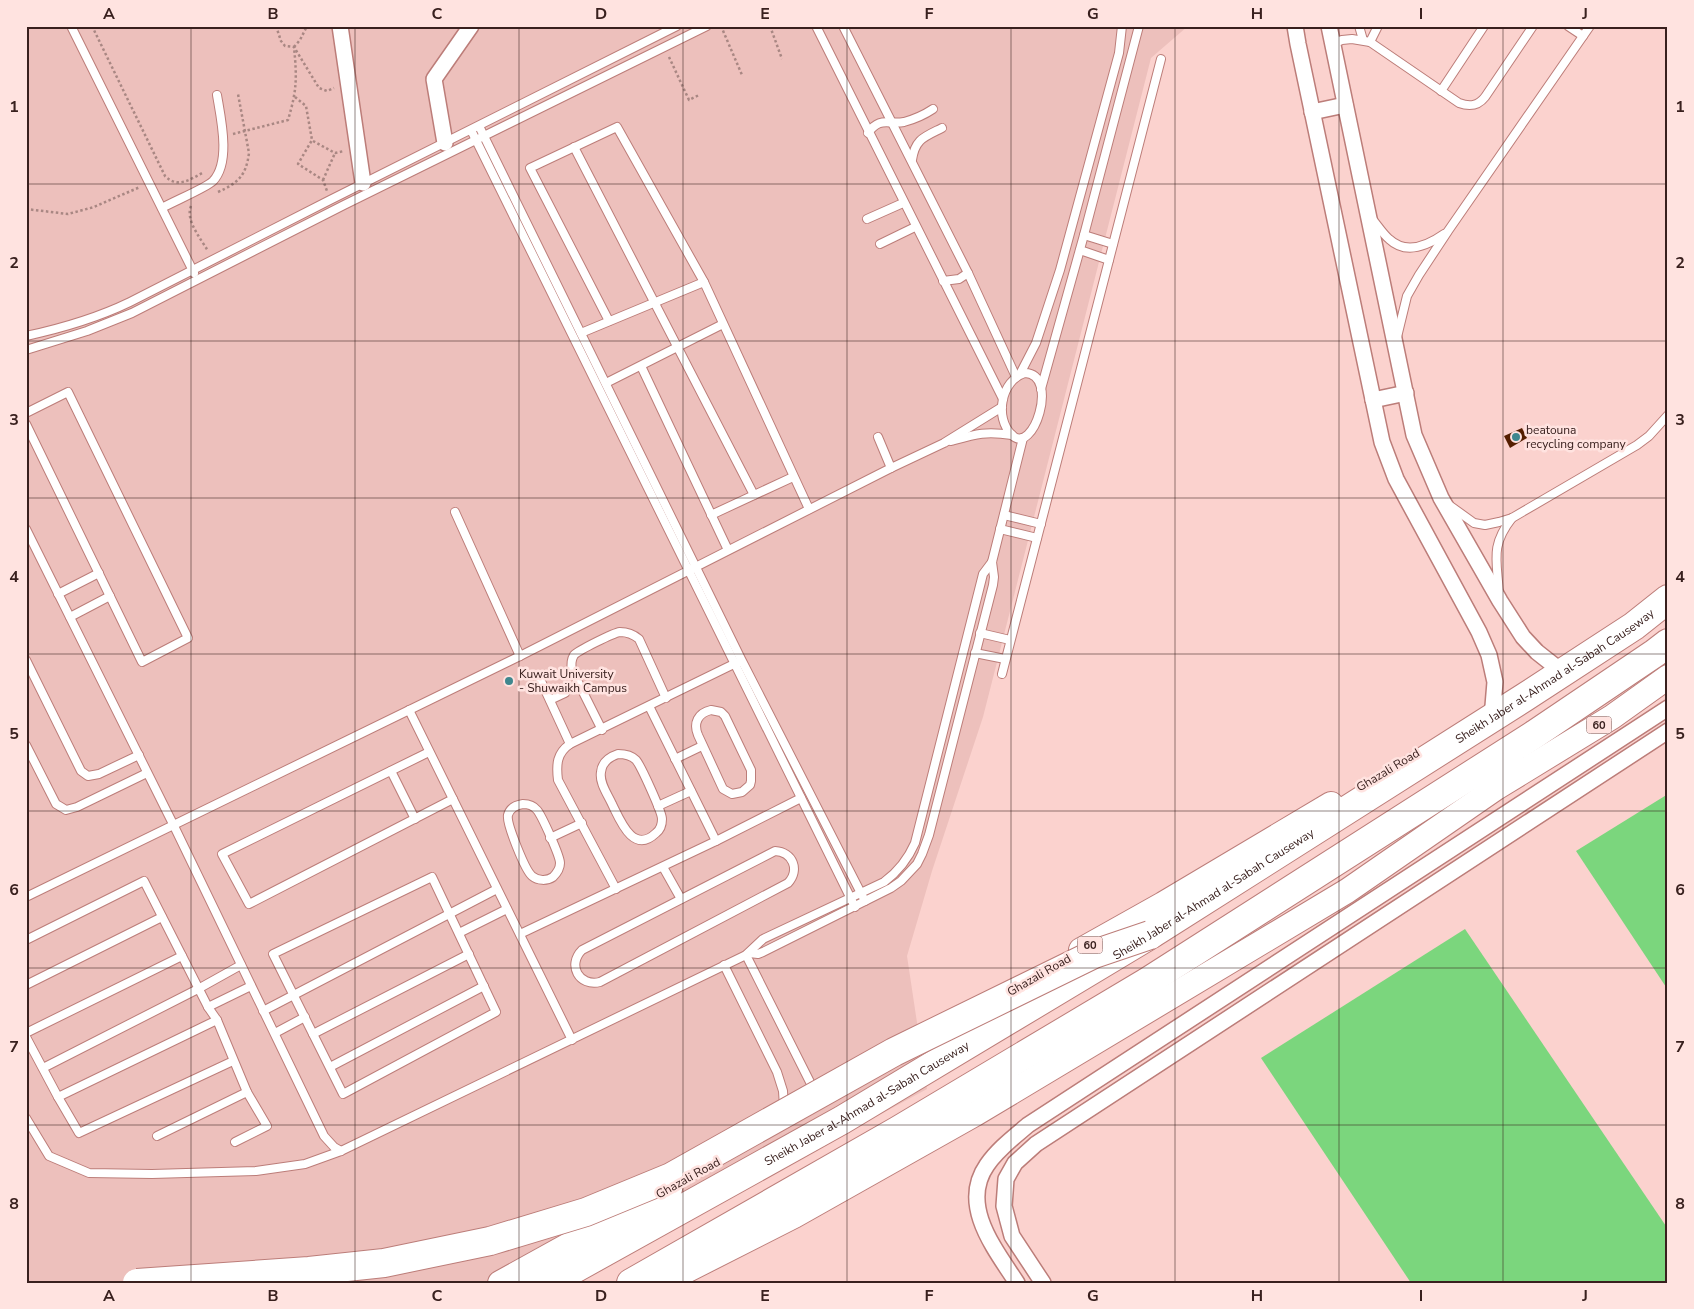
<svg xmlns="http://www.w3.org/2000/svg" width="1694" height="1309" viewBox="0 0 1694 1309" font-family="'Nunito Sans',sans-serif">
<style>
.built{fill:#edc0bc}
.water{fill:#7bd67d}
.building{fill:#551e00}
.lines{fill:none;stroke-linecap:round;stroke-linejoin:round}
.lane-casing{stroke:#bc7d79;stroke-width:10}
.street-casing{stroke:#bc7d79;stroke-width:18}
.primary-casing{stroke:#bc7d79;stroke-width:26}
.highway-casing{stroke:#bc7d79;stroke-width:30}
.path{stroke:#a98783;stroke-width:2.5;stroke-dasharray:2.5 2.5;stroke-linecap:butt}
.lane{stroke:#fff;stroke-width:8}
.street{stroke:#fff;stroke-width:15}
.primary{stroke:#fff;stroke-width:24}
.highway{stroke:#fff;stroke-width:28}
.highway-bridge-casing{stroke:#bc7d79;stroke-width:30;stroke-linecap:butt}
.highway-bridge{stroke:#fff;stroke-width:28}
.grid{fill:none;stroke:#39201e;stroke-width:1;stroke-opacity:0.55}
.poi-dot{fill:#3f878e;stroke:#ffe3e0;stroke-width:2}
.labels{text-anchor:middle;stroke-width:5;stroke-linejoin:round;paint-order:stroke}
.shield{fill:#ffe3e0;stroke:#745a58;stroke-width:1}
.shield-label{font-size:11px;font-weight:bold;fill:#39201e}
.poi-label{font-size:12px;fill:#39201e;stroke:#ffe3e0;text-anchor:start}
.street-label{font-size:12px;fill:#39201e;stroke:#ffe3e0}
.neatline{fill:none;stroke:#39201e;stroke-width:2}
.grid-label{font-size:16px;text-anchor:middle;font-weight:bold;fill:#39201e}
</style>
<rect width="100%" height="100%" fill="#fbd2ce"/>
<!-- built -->
<polygon class="built" points="26,26 1188,26 1151,58 983,717 932,871 907,956 927,1089 570,1283 26,1283"/>
<!-- water -->
<g class="water">
<polygon points="1668,794 1668,990 1576,851"/>
<polygon points="1465,929 1668,1229 1668,1283 1411,1283 1261,1058"/>
</g>
<!-- building -->
<polygon class="building" points="1522,428 1527,438 1510,448 1504,436"/>
<g class="lines">
<!-- lane casing -->
<g class="lane-casing">
<g id="lane">
<polyline points="71,26 194,273"/>
<polyline points="816,26 1003,399"/>
<polyline points="843,26 968,273 1016,377"/>
<polyline points="1359,26 1363,40"/>
<polyline points="1568,26 1583,36"/>
<polyline points="1370,42 1378,26"/>
<path d="M1332,44L1342,40L1352,39L1370,42L1459,103C1470,107 1478,106 1485,97L1533,26"/>
<polyline points="1441,91 1484,26"/>
<polyline points="479,126 741,659 865,901"/>
<polyline points="471,130 855,907"/>
<path d="M868,133C880,116 888,125 904,122C915,119 924,115 933,109"/>
<polyline points="574,147 754,495"/>
<path d="M912,160C915,139 924,137 942,128"/>
<path d="M162,208C172,202 206,188 213,181C231,162 221,119 217,95"/>
<polyline points="867,219 903,203"/>
<path d="M1373,220C1378,226 1383,234 1389,239C1406,255 1427,246 1444,234"/>
<polyline points="1084,235 1113,244"/>
<polyline points="880,244 915,227"/>
<polyline points="1080,250 1109,260"/>
<polyline points="943,281 959,279 968,273"/>
<polyline points="609,321 530,168 617,127 704,282 809,509"/>
<polyline points="581,333 704,282"/>
<path d="M26,336C63,328 97,318 130,302L330,200L677,26"/>
<polyline points="1397,337 1407,296 1419,275 1448,231 1590,26"/>
<polyline points="26,350 87,331 132,313 344,205 707,26"/>
<polyline points="641,366 728,550"/>
<path d="M1025,373C1060,374 1033,457 1012,435C994,418 1001,380 1025,373Z"/>
<polyline points="1020,374 1036,343 1060,270 1119,53 1122,26"/>
<polyline points="606,383 723,324"/>
<polyline points="1041,389 1084,235 1139,26"/>
<polyline points="26,413 68,392 188,638 142,662 26,424"/>
<polyline points="878,437 891,468"/>
<path d="M951,441C976,434 985,431 1012,435"/>
<polyline points="1449,505 1474,523 1485,525 1499,522 1512,518 1637,445 1649,436 1668,415"/>
<polyline points="455,512 520,656"/>
<polyline points="711,515 793,477"/>
<polyline points="1004,515 1041,524"/>
<polyline points="26,529 174,826 324,1136 334,1147 341,1151"/>
<polyline points="1000,529 1037,538"/>
<polyline points="58,594 99,573"/>
<path d="M1499,594C1497,560 1490,546 1512,518"/>
<polyline points="70,617 110,596"/>
<polyline points="980,633 1010,640"/>
<polyline points="975,653 1005,659"/>
<polyline points="26,660 81,771 88,776 99,774 139,755"/>
<polyline points="1002,674 1161,59"/>
<polyline points="540,679 570,744"/>
<polyline points="550,700 565,693"/>
<polyline points="649,706 716,841"/>
<polyline points="409,710 572,1040"/>
<path d="M711,710L721,712L725,716L751,770V781L750,785L742,792L732,794L723,789L698,735C693,723 698,713 711,710Z"/>
<path d="M602,730L572,670C571,665 571,660 574,655C579,650 613,633 620,632C627,632 633,634 639,639L666,698"/>
<polyline points="26,745 56,804 66,810 77,807 147,773"/>
<polyline points="429,752 222,854 249,904 453,799"/>
<path d="M618,754C624,754 631,755 636,760C641,766 662,812 662,819C662,824 660,830 656,833C633,855 620,820 612,804C608,795 599,783 601,772C602,762 609,757 618,754Z"/>
<polyline points="675,759 702,746"/>
<polyline points="391,771 415,819"/>
<path d="M523,804C528,804 533,805 537,810C542,816 560,856 560,863C560,868 557,873 553,877C547,881 538,881 532,876C525,870 506,823 508,815C510,808 516,805 523,804Z"/>
<polyline points="658,806 691,791"/>
<polyline points="550,838 582,823"/>
<path d="M775,851C793,852 800,870 788,883L600,982C579,987 567,965 582,950Z"/>
<polyline points="663,867 681,899"/>
<polygon points="432,877 496,1012 343,1094 273,954"/>
<path d="M616,889L558,780C556,764 557,753 570,744L738,662"/>
<polyline points="26,897 520,656 891,468 944,443 1002,407"/>
<polyline points="459,933 507,909"/>
<polyline points="520,934 716,841 801,798"/>
<polyline points="26,940 144,881 208,1007 217,1020 247,1092 267,1126 235,1142"/>
<polyline points="749,953 758,954 763,952 891,888 901,881 917,864 922,854 929,835 993,585 994,577 992,562 1023,438"/>
<polyline points="746,955 815,1092"/>
<polyline points="724,965 777,1072 783,1091 784,1107"/>
<polyline points="26,985 162,917"/>
<polyline points="208,1007 251,986"/>
<polyline points="263,1011 497,889"/>
<polyline points="26,1033 182,956"/>
<polyline points="275,1033 305,1017"/>
<polyline points="313,1034 469,954"/>
<polyline points="26,1037 58,1097 79,1133 233,1061"/>
<polyline points="330,1067 484,986"/>
<polyline points="43,1068 198,989 241,965"/>
<polyline points="58,1097 217,1020"/>
<path d="M26,1118L49,1156L89,1173L152,1174L256,1171L305,1164L341,1151L746,955L763,939L884,882C899,871 908,859 915,843L983,574L992,562"/>
<polyline points="157,1136 247,1092"/>
</g>
</g>
<!-- street casing -->
<g class="street-casing">
<g id="street">
<polyline points="340,26 363,183"/>
<polyline points="1295,26 1298,44 1382,442 1396,479 1479,632 1489,655 1495,682 1493,706"/>
<polyline points="1329,26 1414,435 1441,498 1500,601 1523,637 1537,652 1556,667"/>
<polyline points="1312,112 1345,105"/>
<polyline points="445,143 434,79 471,26"/>
<polyline points="1373,400 1406,393"/>
<path d="M1017,1283C995,1249 959,1205 987,1165C998,1149 1014,1137 1028,1125L1668,708"/>
<polyline points="1043,1283 1012,1236 1004,1206 1006,1179 1015,1163 1036,1144 1668,731"/>
</g>
</g>
<!-- primary casing -->
<g class="primary-casing">
<g id="primary">
<polyline points="1081,950 1163,904 1331,804"/>
<polyline points="500,1283 670,1189"/>
<polyline points="662,1283 794,1216 975,1114 1347,891 1496,788 1612,717 1668,677"/>
</g>
</g>
<!-- highway casing -->
<g class="highway-casing">
<g id="highway">
<polyline points="523,1283 563,1264"/>
<path id="s1" d="M549,1283L842,1120L1150,935L1525,697L1634,626L1668,599"/>
<polyline points="631,1283 897,1131 1147,982 1535,734 1655,653 1668,643"/>
</g>
</g>
<!-- path -->
<g class="path">
<path d="M92,26L165,176C178,189 191,179 204,172"/>
<polyline points="276,26 281,41 285,46 294,47 319,88 327,91 334,88"/>
<polyline points="721,26 742,75"/>
<polyline points="770,26 782,59"/>
<polyline points="294,47 300,40 307,26"/>
<polyline points="669,57 689,100 699,95"/>
<polyline points="295,97 306,106 312,140 298,164 323,180 327,191"/>
<path d="M233,134L288,120C297,90 297,78 294,47"/>
<polyline points="313,141 335,153 344,151"/>
<polyline points="323,180 335,153"/>
<path d="M218,192C238,183 246,176 249,153L238,94"/>
<path d="M191,206C185,220 201,239 208,251"/>
<polyline points="26,209 68,214 94,207 140,187"/>
</g>
<!-- lane -->
<use href="#lane" class="lane"/>
<!-- street -->
<use href="#street" class="street"/>
<!-- primary -->
<use href="#primary" class="primary"/>
<!-- highway -->
<use href="#highway" class="highway"/>
<!-- highway-bridge casing -->
<g class="highway-bridge-casing">
<polyline id="highway-bridge" points="137,1283 309,1271 384,1263 490,1241 586,1212 671,1177 894,1052 1094,954 1150,935"/>
</g>
<!-- highway-bridge -->
<use href="#highway-bridge" class="highway-bridge"/>
</g>
<!-- grid -->
<path class="grid" d="M191,26V1283M355,26V1283M519,26V1283M683,26V1283M847,26V1283M1011,26V1283M1175,26V1283M1339,26V1283M1503,26V1283M26,184H1668M26,341H1668M26,498H1668M26,654H1668M26,811H1668M26,968H1668M26,1125H1668"/>
<!-- markers -->
<g class="poi-dot">
<circle cx="1516" cy="437" r="5"/>
<circle cx="509" cy="681" r="5"/>
</g>
<g class="labels">
<!-- shield labels -->
<g class="shield">
<rect x="1586.5" y="716.5" width="25" height="17" rx="4"/>
<rect x="1077.5" y="936.5" width="25" height="17" rx="4"/>
</g>
<g class="shield-label">
<text x="1599" y="729">60</text>
<text x="1090" y="949">60</text>
</g>
<!-- poi labels -->
<g class="poi-label">
<text x="1526" y="434">beatouna<tspan x="1526" dy="14">recycling company</tspan></text>
<text x="519" y="678">Kuwait University<tspan x="519" dy="14">- Shuwaikh Campus</tspan></text>
</g>
<!-- street labels -->
<g class="street-label">
<text dy="4" stroke="none"><textPath href="#s1" startOffset="1175">Sheikh Jaber al-Ahmad al-Sabah Causeway</textPath></text>
<text transform="translate(1388 770) rotate(-31)" y="4">Ghazali Road</text>
<text dy="4" stroke="none"><textPath href="#s1" startOffset="770">Sheikh Jaber al-Ahmad al-Sabah Causeway</textPath></text>
<text transform="translate(1039 975) rotate(-30)" y="4">Ghazali Road</text>
<text dy="4" stroke="none"><textPath href="#s1" startOffset="365">Sheikh Jaber al-Ahmad al-Sabah Causeway</textPath></text>
<text transform="translate(688 1178) rotate(-29)" y="4">Ghazali Road</text>
</g>
</g>
<!-- border -->
<rect width="1694" height="1309" fill="none" stroke="#ffe3e0" stroke-width="55"/>
<rect x="28" y="28" width="1638" height="1254" class="neatline"/>
<g class="grid-label">
<text x="109" y="19">A</text>
<text x="273" y="19">B</text>
<text x="437" y="19">C</text>
<text x="601" y="19">D</text>
<text x="765" y="19">E</text>
<text x="929" y="19">F</text>
<text x="1093" y="19">G</text>
<text x="1257" y="19">H</text>
<text x="1421" y="19">I</text>
<text x="1585" y="19">J</text>
<text x="14" y="112">1</text>
<text x="1680" y="112">1</text>
<text x="14" y="268">2</text>
<text x="1680" y="268">2</text>
<text x="14" y="425">3</text>
<text x="1680" y="425">3</text>
<text x="14" y="582">4</text>
<text x="1680" y="582">4</text>
<text x="14" y="739">5</text>
<text x="1680" y="739">5</text>
<text x="14" y="895">6</text>
<text x="1680" y="895">6</text>
<text x="14" y="1052">7</text>
<text x="1680" y="1052">7</text>
<text x="14" y="1209">8</text>
<text x="1680" y="1209">8</text>
<text x="109" y="1301">A</text>
<text x="273" y="1301">B</text>
<text x="437" y="1301">C</text>
<text x="601" y="1301">D</text>
<text x="765" y="1301">E</text>
<text x="929" y="1301">F</text>
<text x="1093" y="1301">G</text>
<text x="1257" y="1301">H</text>
<text x="1421" y="1301">I</text>
<text x="1585" y="1301">J</text>
</g>
</svg>
